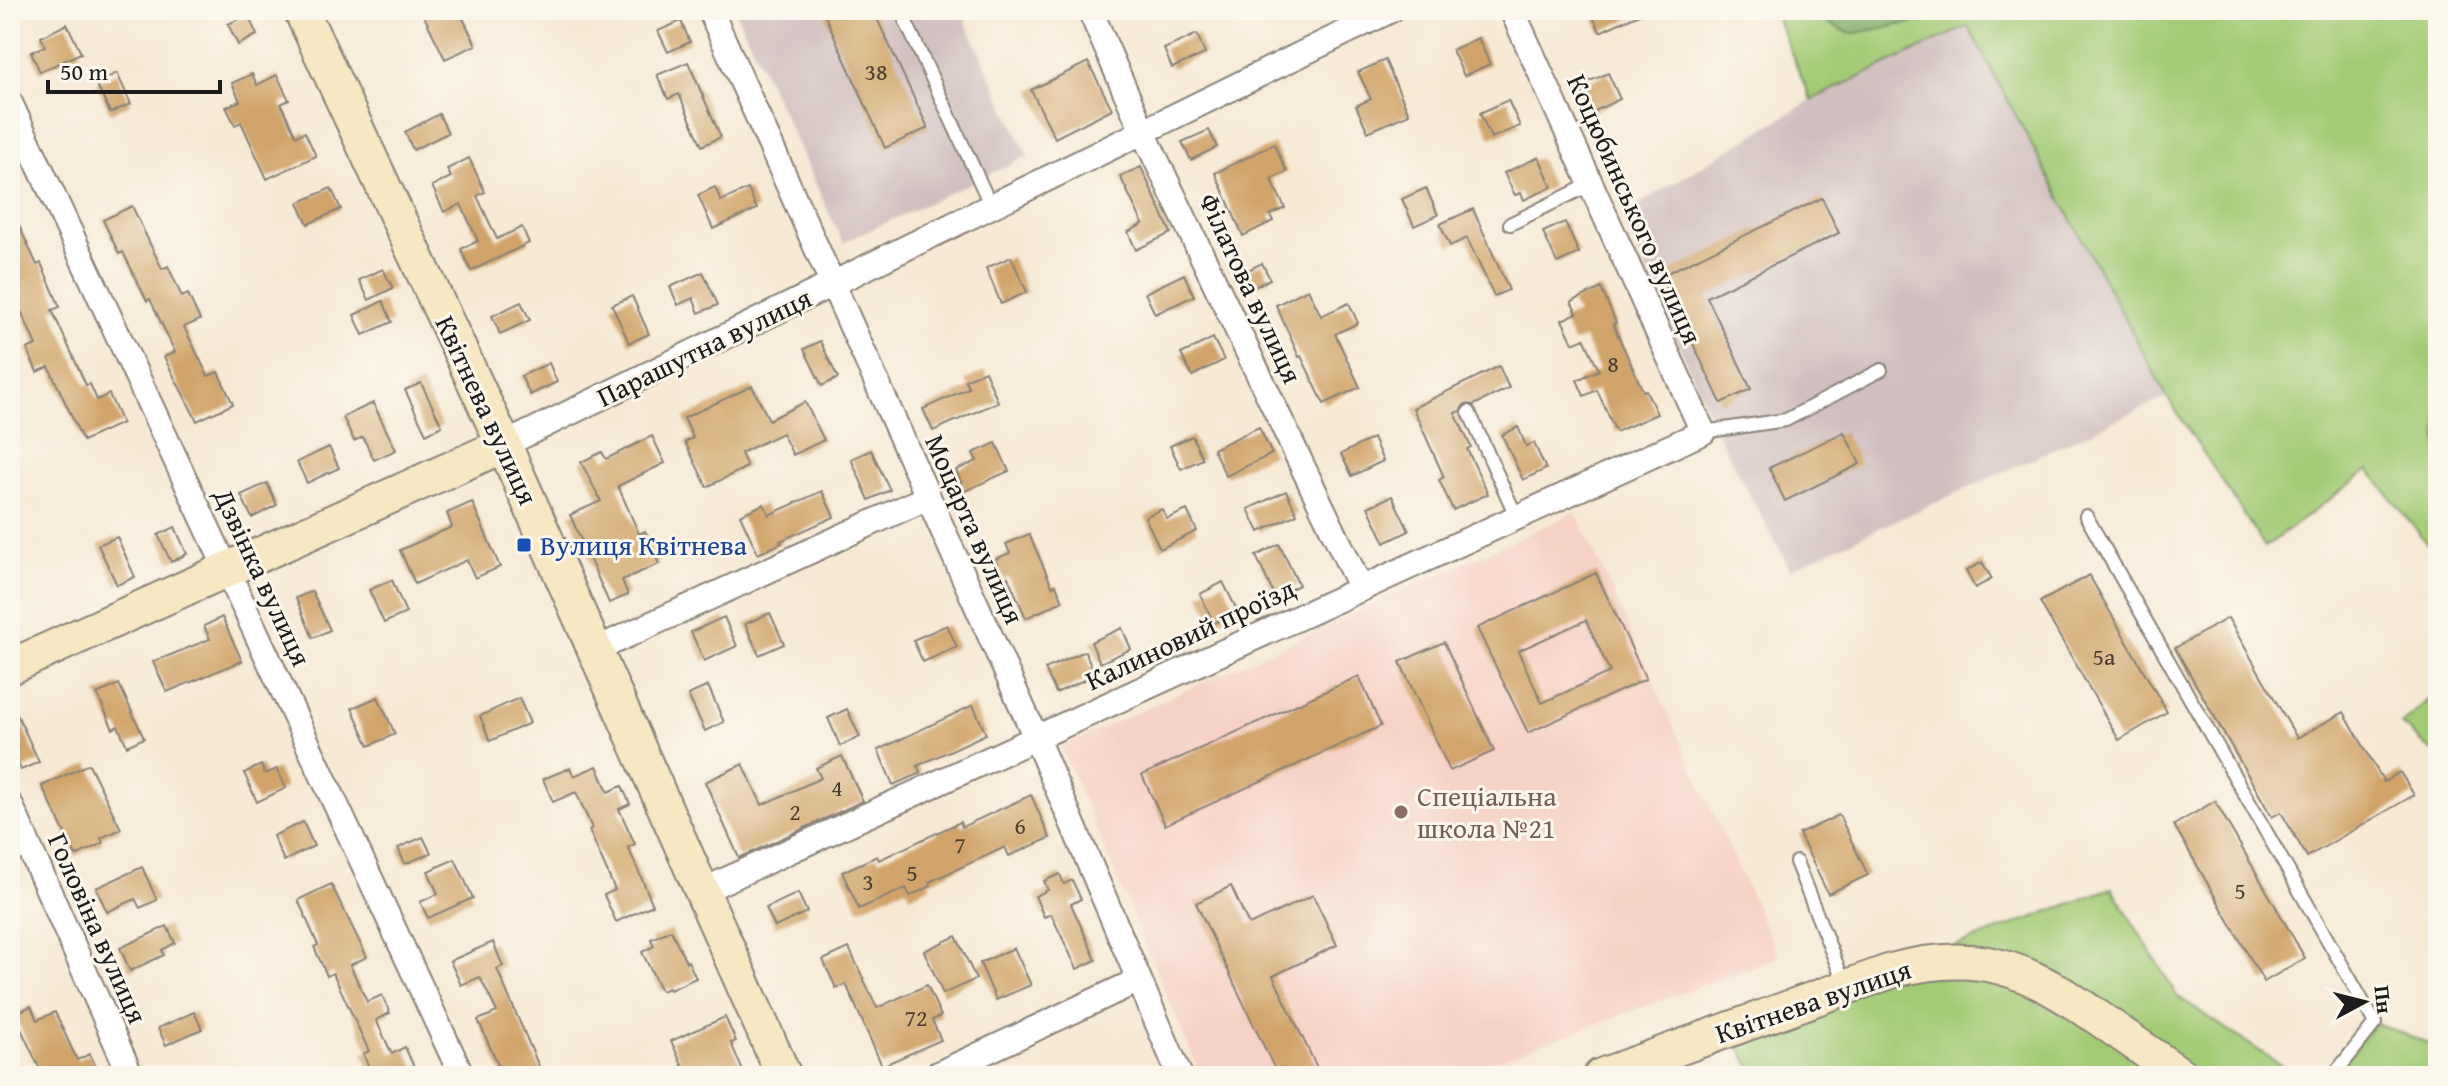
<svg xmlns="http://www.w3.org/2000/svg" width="2448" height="1086" viewBox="0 0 2448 1086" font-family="'Gentium Book Plus',serif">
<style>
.built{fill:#f6d1c5}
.industrial{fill:#d1bfbf}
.green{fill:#a2cb76;stroke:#5f7449;stroke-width:2}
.forest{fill:#81af67;stroke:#4e6642;stroke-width:2}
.building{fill:#d0a46b;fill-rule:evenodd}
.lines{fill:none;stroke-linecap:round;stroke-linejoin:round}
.lane-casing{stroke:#8a8278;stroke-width:16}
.street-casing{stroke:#8a8278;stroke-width:28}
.secondary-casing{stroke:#8a8278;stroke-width:38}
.lane{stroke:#fff;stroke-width:12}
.street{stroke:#fff;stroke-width:24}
.secondary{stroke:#f7e8c3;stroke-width:34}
.transit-dot{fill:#1a4fb4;stroke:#fbf7ec;stroke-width:3}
.education-dot{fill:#8d6e63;stroke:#fbf7ec;stroke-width:3}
.labels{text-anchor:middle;stroke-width:6;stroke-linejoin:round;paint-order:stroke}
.number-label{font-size:24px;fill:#493e30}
.street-label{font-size:28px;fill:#1c1c1c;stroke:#fbf7ec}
.transit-label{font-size:28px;fill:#164399;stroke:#fbf7ec;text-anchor:start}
.education-label{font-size:28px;fill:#785e54;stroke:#fbf7ec;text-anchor:start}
</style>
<rect width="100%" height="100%" fill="#fbf7ec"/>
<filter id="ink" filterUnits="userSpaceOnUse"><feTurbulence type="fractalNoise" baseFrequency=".0125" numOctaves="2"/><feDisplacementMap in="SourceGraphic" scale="16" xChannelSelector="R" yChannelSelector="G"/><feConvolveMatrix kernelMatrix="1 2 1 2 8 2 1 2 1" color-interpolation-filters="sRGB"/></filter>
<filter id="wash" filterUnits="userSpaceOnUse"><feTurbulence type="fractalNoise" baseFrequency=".006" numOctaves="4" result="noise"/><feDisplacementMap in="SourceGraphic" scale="32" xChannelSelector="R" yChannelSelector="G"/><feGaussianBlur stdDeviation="1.8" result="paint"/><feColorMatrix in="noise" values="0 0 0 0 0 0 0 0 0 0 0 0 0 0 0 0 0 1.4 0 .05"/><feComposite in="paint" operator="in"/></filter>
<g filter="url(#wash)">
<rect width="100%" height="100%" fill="#f7e9d4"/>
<!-- built -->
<polygon class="built" points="1576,512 1779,957 1454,1076 1201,1076 1061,747"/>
<!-- industrial -->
<g class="industrial">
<polygon points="735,10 960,10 1028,156 843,243"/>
<polygon points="1968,26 2167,397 1790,569 1722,443 1621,215 1811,100"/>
</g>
<!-- green -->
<g class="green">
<polygon points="1773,10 1803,10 1805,12 1915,22 1937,10 2438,10 2438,557 2369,470 2265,547 2167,397 1968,26 1811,100"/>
<polygon points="2438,691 2438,756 2401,724"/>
<polygon points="2112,888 2177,996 2297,1076 1755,1076 1731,1029"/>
<polygon points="2375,1023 2438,1047 2438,1076 2333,1076"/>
</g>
<!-- forest -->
<polygon class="forest" points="1803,10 1937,10 1915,22 1850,34"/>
<g id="blocks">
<!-- building -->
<g class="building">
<polygon points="421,10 459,10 476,45 445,59"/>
<polygon points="838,10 873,10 928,128 885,148 825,16"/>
<polygon points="1590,10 1648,10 1600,32"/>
<polygon points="248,15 257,35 238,45 228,24"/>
<polygon points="681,21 690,42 668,52 658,31"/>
<polygon points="67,24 81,53 40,72 31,52 45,46 41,37"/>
<polygon points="1197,34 1205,54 1172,68 1164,49"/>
<polygon points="1478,38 1490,64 1464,76 1452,50"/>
<polygon points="1385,60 1409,114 1368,132 1356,106 1371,99 1358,72"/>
<polygon points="688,62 721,137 702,146 679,94 668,99 657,75"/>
<polygon points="1088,62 1112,109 1055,138 1031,90"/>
<polygon points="117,73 131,104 110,113 96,83"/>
<polygon points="1608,73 1620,99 1591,113 1579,86"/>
<polygon points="252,74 257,85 277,75 289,100 281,104 296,136 305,132 316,156 267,179 241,122 235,125 226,107 240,101 232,83"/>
<polygon points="1508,100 1520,126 1491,138 1480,113"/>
<polygon points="439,114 448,133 413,150 405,132"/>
<polygon points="1209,130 1217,147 1191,160 1182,142"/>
<polygon points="1274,144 1287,172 1271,179 1285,208 1270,215 1273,221 1243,236 1215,173"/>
<polygon points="1539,157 1552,187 1524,200 1521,193 1515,195 1504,173"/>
<polygon points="469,158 485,192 477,196 497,239 522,227 529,243 471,271 461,249 478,241 461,204 444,212 432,186 451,177 447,169"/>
<polygon points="1141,167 1171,233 1136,250 1128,232 1143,224 1120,176"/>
<polygon points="715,187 721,201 748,189 757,209 713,229 698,195"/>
<polygon points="331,188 341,209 308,224 298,203"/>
<polygon points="1426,188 1438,215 1414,226 1402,199"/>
<polygon points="1822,198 1839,233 1707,297 1751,389 1721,403 1661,276"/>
<polygon points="10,206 37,265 41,263 60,307 52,310 86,385 90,384 97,400 109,394 122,423 83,441 49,367 37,372 27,349 36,345 22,313 10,318"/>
<polygon points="132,206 162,269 168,266 182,297 188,294 200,320 184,327 208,376 218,372 233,404 197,421 164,357 175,352 150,299 147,301 123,252 119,254 103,220"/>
<polygon points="1473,209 1509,290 1494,296 1467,238 1450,246 1440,224"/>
<polygon points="1565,222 1579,253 1557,263 1543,232"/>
<polygon points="1011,257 1027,292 1001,304 986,268"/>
<polygon points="1262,263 1270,279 1249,290 1240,274"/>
<polygon points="383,269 393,288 369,300 359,280"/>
<polygon points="703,272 718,305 699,313 693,298 678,305 670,287"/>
<polygon points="1184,274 1194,296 1155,314 1145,293"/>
<polygon points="1601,288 1616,323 1613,324 1643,391 1646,390 1657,414 1616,432 1597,390 1584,396 1577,380 1599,370 1584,338 1573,343 1562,320 1577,313 1571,302"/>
<polygon points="1308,289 1321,316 1349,303 1358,323 1335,334 1360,387 1324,404 1301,356 1299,357 1276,305"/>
<polygon points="632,296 649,334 629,343 612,305"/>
<polygon points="383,301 392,322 363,335 354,315"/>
<polygon points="521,302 530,320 500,334 492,316"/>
<polygon points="1213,338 1224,360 1192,376 1181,354"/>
<polygon points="820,341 838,378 822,386 804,349"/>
<polygon points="549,363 557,382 530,395 521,376"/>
<polygon points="1499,366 1509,388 1474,405 1465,404 1460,411 1455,413 1471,447 1467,449 1488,494 1453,510 1439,480 1444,477 1413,408"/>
<polygon points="985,371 998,402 933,431 923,409 969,388 965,380"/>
<polygon points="421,383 442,426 426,434 405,390"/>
<polygon points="752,386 769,420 805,402 824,440 793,455 782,433 741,453 747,467 707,487 685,442 693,438 684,418"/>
<polygon points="373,403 396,450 374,460 363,437 354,441 343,417"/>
<polygon points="1259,427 1272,454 1226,476 1213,449"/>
<polygon points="1518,427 1526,446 1534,443 1546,469 1523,480 1502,435"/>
<polygon points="1844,432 1860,464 1785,501 1769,468"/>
<polygon points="652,436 665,463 618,486 639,534 645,531 659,564 622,580 628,595 609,603 570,515 601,501 581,462 602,452 606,459"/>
<polygon points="1192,436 1203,459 1181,469 1170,446"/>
<polygon points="1373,438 1383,461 1352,476 1341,454"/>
<polygon points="996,443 1009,471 965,491 956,470 977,461 973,453"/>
<polygon points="329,447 339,468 307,483 297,462"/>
<polygon points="871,450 890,490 869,500 851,459"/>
<polygon points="267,483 277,505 252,518 241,495"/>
<polygon points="822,491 834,517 780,541 782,543 758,554 740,515 764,504 769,515"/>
<polygon points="1286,491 1297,514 1259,532 1248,509"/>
<polygon points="1392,496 1409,531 1385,543 1368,507"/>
<polygon points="472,502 500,567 475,578 467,560 415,584 400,550 452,527 447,513"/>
<polygon points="1162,509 1167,519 1187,510 1197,531 1160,549 1145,517"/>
<polygon points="175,527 187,554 171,562 158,535"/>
<polygon points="1029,534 1052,586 1056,585 1063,601 1026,618 1008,577 1004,579 995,559 1010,553 1006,544"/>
<polygon points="117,537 135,577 117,585 98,545"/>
<polygon points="1279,544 1299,585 1275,597 1256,556"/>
<polygon points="1982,562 1992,579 1975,588 1966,571"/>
<path d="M1596,573L1646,679L1528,733L1477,628ZM1586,620L1610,672L1542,703L1518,651Z"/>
<polygon points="2089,575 2167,712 2119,740 2040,602"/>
<polygon points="392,580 406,613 384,623 369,590"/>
<polygon points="1223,582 1238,612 1214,623 1200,594"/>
<polygon points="312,591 330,630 313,638 296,598"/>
<polygon points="770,613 784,644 759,655 745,624"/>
<polygon points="222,617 242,661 167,692 153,662 210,639 204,626"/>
<polygon points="724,617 737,646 704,661 691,632"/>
<polygon points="2228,618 2297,738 2344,712 2384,782 2400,772 2414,795 2307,857 2281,812 2272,817 2175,648"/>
<polygon points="947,625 957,647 923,662 913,640"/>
<polygon points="1122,628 1131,649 1100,663 1091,642"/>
<polygon points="1444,642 1494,751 1450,771 1400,662"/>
<polygon points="1085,651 1095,675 1056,693 1045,669"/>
<polygon points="1359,676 1381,726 1165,825 1142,775"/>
<polygon points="119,684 144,738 127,746 118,726 113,729 97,694"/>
<polygon points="708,686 724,722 705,731 688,695"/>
<polygon points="378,697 395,734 369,746 352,708"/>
<polygon points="519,698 530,723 490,741 480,716"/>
<polygon points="10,699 39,762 21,770 10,746"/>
<polygon points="973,705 986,734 917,766 921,773 893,785 878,750"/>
<polygon points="847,709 860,737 840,746 828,718"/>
<polygon points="842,756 863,801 739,858 705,782 743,764 762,805 821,778 816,768"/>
<polygon points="89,764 121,829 101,838 103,843 76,856 42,786"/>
<polygon points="261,765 265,774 277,769 286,788 257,802 244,773"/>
<polygon points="597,766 608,792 622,786 630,804 619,809 635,844 628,847 653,905 616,922 604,895 615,890 589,830 592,828 576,792 553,802 543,779 570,768 574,776"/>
<polygon points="1031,795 1050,838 1009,856 1005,847 929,882 931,886 910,896 906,888 859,909 842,872 877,856 879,860 960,822 962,827"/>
<polygon points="2215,801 2305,958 2264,982 2174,825"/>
<polygon points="1839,815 1868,875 1828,894 1799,834"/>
<polygon points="303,822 314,846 284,861 273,836"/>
<polygon points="423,837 431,853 405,864 398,848"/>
<polygon points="455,859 473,898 428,918 420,902 438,894 428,871"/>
<polygon points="142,867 157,900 140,908 135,899 107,912 96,888"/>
<polygon points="1060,874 1064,884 1072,880 1081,899 1071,904 1096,960 1077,969 1051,914 1044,917 1035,896 1048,890 1044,881"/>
<polygon points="331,884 367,957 350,965 367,1002 382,995 390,1013 376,1020 392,1054 405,1047 418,1076 373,1076 363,1054 369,1051 333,973 327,976 314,947 318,945 298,900"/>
<polygon points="1231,886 1249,925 1313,895 1337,945 1273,976 1321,1076 1278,1076 1196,903"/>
<polygon points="798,893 807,912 775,927 766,908"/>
<polygon points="167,926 175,943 162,950 164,955 130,971 120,948"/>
<polygon points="671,930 686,962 688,961 696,978 670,990 669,988 661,991 642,952 654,946 651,939"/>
<polygon points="956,936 976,979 943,994 924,951"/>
<polygon points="493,942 503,966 497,969 543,1076 503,1076 478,1020 497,1012 480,977 461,985 450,961"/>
<polygon points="849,948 877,1008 927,985 941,1016 932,1020 941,1040 882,1066 846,984 836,988 823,960"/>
<polygon points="1014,948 1031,985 996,1000 980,963"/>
<polygon points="31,1006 37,1020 55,1012 77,1060 90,1054 100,1076 43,1076 14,1014"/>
<polygon points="194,1012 202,1029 166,1045 158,1028"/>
<polygon points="725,1017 736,1041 731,1043 745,1076 687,1076 671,1041"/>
</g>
</g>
</g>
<g filter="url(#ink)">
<use href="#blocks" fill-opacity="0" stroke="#8a8278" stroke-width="2"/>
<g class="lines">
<!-- lane casing -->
<g class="lane-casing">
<g id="lane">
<polyline points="906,22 991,206"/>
<polyline points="1510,224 1591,184"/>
<polyline points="1469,412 1517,518"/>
<polyline points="1703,432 1786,420 1881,370"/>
<polyline points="2086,516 2375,1023 2333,1076"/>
<polyline points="1796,862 1845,985"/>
</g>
</g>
<!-- street casing -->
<g class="street-casing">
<g id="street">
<polyline points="710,10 1036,738 1180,1076"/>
<polyline points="1090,10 1143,132 1361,589"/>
<polyline points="10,103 462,1076"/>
<polyline points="504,445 1391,10"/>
<polyline points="595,650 928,497"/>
<polyline points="10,804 131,1076"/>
<polyline points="702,891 1703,432 1512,10"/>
<polyline points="934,1076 1139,980"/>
</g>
</g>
<!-- secondary casing -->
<g class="secondary-casing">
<g id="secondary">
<polyline points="301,10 504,445 784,1076"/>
<polyline points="10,667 504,445"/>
<path d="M1601,1076L1891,971C1980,947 2028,969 2100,1019C2127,1038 2155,1057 2182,1076"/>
</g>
</g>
<!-- lane -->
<use href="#lane" class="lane"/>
<!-- street -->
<use href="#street" class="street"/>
<!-- secondary -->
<use href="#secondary" class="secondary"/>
</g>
</g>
<!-- markers -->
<rect class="transit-dot" x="516" y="537" width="16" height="16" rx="4"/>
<circle class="education-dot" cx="1401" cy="812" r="8"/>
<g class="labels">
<!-- number labels -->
<g class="number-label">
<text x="876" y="80">38</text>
<text x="1613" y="372">8</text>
<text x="2104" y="665">5а</text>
<text x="837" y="796">4</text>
<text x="795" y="820">2</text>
<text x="1020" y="834">6</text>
<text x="960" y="853">7</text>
<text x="912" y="881">5</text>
<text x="868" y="890">3</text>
<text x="2240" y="899">5</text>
<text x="916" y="1026">72</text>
</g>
<!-- street labels -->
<g class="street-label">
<text transform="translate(1635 209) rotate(66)" y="10">Коцюбинського вулиця</text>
<text transform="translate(1251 288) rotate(65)" y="10">Філатова вулиця</text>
<text transform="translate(704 347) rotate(-26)" y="10">Парашутна вулиця</text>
<text transform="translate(487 410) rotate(65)" y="10">Квітнева вулиця</text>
<text transform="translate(975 529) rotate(66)" y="10">Моцарта вулиця</text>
<text transform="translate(263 577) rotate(65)" y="10">Дзвінка вулиця</text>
<text transform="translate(1190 634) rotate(-25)" y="10">Калиновий проїзд</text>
<text transform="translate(98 928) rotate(66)" y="10">Головіна вулиця</text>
<text transform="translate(1813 1001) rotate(-19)" y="10">Квітнева вулиця</text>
</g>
<!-- transit labels -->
<g class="transit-label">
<text x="540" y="555">Вулиця Квітнева</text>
</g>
<!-- education labels -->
<g class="education-label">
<text x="1417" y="806">Спеціальна<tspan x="1417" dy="32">школа №21</tspan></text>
</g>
</g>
<!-- margin -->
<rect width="2448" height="1086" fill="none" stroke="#fbf7ec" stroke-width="40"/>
<!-- north arrow -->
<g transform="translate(2364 1002) rotate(83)" stroke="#fbf7ec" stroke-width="6" paint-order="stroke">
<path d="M0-6L14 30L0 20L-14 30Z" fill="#1c1c1c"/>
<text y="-12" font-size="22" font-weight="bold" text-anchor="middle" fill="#1c1c1c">Пн</text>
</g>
<!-- scale -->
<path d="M48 80v12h172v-12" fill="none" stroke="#1c1c1c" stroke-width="4"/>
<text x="60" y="80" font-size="24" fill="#1c1c1c" stroke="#fbf7ec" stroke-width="6" paint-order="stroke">50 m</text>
</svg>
